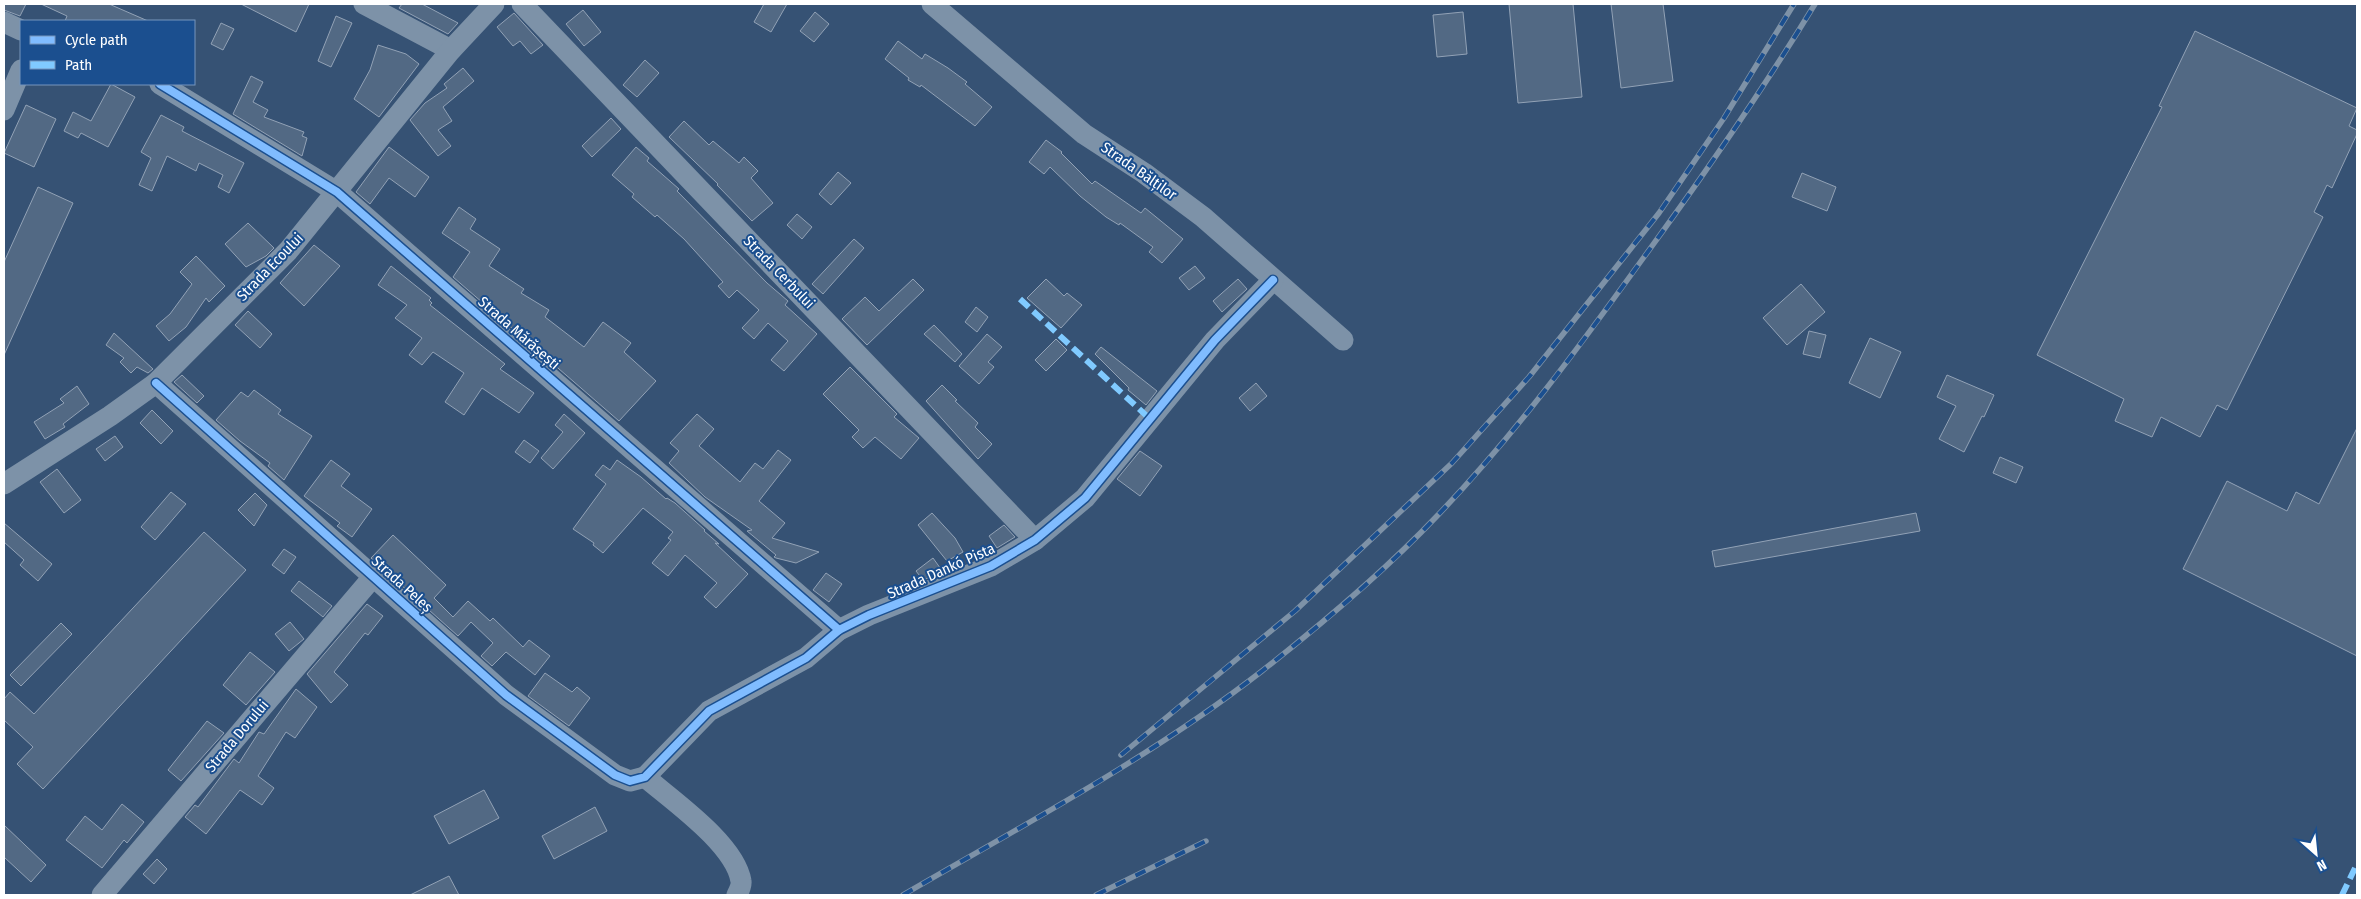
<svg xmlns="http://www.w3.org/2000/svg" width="2361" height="899" viewBox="0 0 2361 899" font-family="'Fira Sans Condensed',sans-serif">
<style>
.building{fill:#526984;stroke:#92a2b6}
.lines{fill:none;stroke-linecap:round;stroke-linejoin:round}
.minor{stroke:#7d92a8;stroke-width:21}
.rail-casing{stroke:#7e92a7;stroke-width:5.5}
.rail{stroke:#1b4f8f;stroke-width:4;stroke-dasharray:11;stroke-linecap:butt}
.quiet{stroke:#80caff;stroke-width:6;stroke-dasharray:12 6;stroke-linecap:butt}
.cycleway-casing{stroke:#1b4f8f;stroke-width:11}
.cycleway{stroke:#80bcff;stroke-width:8}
.labels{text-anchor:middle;stroke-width:4;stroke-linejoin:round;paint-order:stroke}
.street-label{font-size:15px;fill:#fff;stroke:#1b4f8f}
</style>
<rect width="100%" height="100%" fill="#365274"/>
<!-- building -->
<g class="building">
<polygon points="4,4 26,4 20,16 4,10"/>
<polygon points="41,4 109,4 148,21 65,21 67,16"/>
<polygon points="241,4 309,4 296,32"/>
<polygon points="402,4 422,4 458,23 448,34 399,8"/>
<polygon points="764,4 787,4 771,32 754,22"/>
<polygon points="1509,4 1573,4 1582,97 1518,103"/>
<polygon points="1611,4 1663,4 1673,81 1621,88"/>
<polygon points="583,10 601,32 584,46 566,24"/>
<polygon points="815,12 829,24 814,42 800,31"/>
<polygon points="1463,12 1467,54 1437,57 1433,15"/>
<polygon points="514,13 543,45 531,54 520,41 513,46 497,27"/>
<polygon points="336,16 352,23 331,67 318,61"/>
<polygon points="221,23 234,29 223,50 211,44"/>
<polygon points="2195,31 2357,108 2349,126 2357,130 2357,134 2332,188 2327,185 2314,212 2323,217 2227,410 2217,405 2200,437 2161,417 2152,437 2115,421 2124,399 2037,355 2162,107 2159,106"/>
<polygon points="898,41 922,59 925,54 948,68 967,82 965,84 992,107 975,126 921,85 920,87 908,80 909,78 885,59"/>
<polygon points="378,45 406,54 419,64 379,117 354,99 370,70"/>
<polygon points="645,60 659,73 637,97 623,85"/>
<polygon points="463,68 474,81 443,107 452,121 438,130 451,146 438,156 410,120 425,103 447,88 444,84"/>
<polygon points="251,76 263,82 253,102 268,110 264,117 304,132 302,136 307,138 302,156 233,114"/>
<polygon points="111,84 135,97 108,147 81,133 78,138 64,131 73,112 91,121"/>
<polygon points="26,105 56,119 34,167 4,153"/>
<polygon points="161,115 184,127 182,131 244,163 229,193 218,187 223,175 199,163 196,171 167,156 152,191 139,185 151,158 141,152"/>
<polygon points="611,118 621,129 592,157 582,146"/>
<polygon points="684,121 709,145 713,141 739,163 744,157 758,171 751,178 773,203 752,221 717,185 718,184 669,137"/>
<polygon points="1046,140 1062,152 1061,153 1092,184 1095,181 1141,213 1145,208 1183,239 1162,263 1149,252 1153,247 1120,223 1119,225 1106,217 1080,196 1050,167 1044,174 1029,162"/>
<polygon points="389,147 429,177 415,197 389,178 370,204 356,192"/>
<polygon points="636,147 649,158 647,161 679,189 677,191 767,283 788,301 785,305 817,334 784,371 771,360 788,341 768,323 754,339 742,328 759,310 737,290 729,298 718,286 723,282 684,239 657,215 655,217 632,197 634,194 612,175"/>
<polygon points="838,172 851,183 831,205 819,194"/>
<polygon points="1802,173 1836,187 1827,211 1792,197"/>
<polygon points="38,187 73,203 4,355 4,262"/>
<polygon points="459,207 476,219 470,229 500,249 489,266 524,289 521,293 549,310 545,317 584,347 603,322 631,343 624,352 656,381 619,421 453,277 470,252 442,233"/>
<polygon points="797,214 812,227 802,239 787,225"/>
<polygon points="248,223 274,248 266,256 246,267 225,244"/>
<polygon points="854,239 864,248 823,294 812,284"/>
<polygon points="314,245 340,266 304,306 280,283"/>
<polygon points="196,256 225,286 209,302 206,298 186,327 169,341 156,326 170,314 192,284 180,272"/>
<polygon points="391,266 431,298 429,300 432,303 430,305 505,364 500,369 534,393 519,413 482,388 464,415 445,402 464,373 433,352 422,365 409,355 422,338 395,318 407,305 378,285"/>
<polygon points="1195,266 1205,278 1189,290 1179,278"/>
<polygon points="913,279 924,290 867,345 842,319 865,297 879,311"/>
<polygon points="1046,279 1064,296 1067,293 1082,305 1061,328 1027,298"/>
<polygon points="1238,279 1247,289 1222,312 1213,301"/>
<polygon points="1801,284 1825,312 1787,345 1763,318"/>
<polygon points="976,307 988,317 977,332 965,322"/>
<polygon points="248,311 272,334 260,348 235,325"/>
<polygon points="934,325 962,354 955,362 924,334"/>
<polygon points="1809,331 1826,335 1820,358 1803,354"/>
<polygon points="114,333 153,369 148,373 137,367 131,373 120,362 124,358 106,345"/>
<polygon points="987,334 1002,347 988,362 994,367 979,384 959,366"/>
<polygon points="1870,338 1901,352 1880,398 1849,383"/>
<polygon points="1056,339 1067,350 1046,371 1035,360"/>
<polygon points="1101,347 1157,391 1146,405 1128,390 1129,388 1095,354"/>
<polygon points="850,367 897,414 894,417 919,438 901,459 875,437 863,448 852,437 859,430 823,394"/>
<polygon points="182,375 204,396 197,403 174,382"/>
<polygon points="1947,375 1994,395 1984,417 1982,416 1964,452 1939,439 1956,406 1937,397"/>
<polygon points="1256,383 1267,396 1250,411 1239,398"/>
<polygon points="942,385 957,400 955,401 978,423 975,427 992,444 978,459 926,401"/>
<polygon points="77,386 89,404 63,424 65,427 45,439 34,422 64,403 60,399"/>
<polygon points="254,390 281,410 278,414 312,436 284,480 268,466 270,463 240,441 216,420 241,392 248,397"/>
<polygon points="152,410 173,431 161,444 140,423"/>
<polygon points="564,414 585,433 553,469 541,458 563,432 555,425"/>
<polygon points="697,414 714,429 699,446 740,482 755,463 763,469 778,450 791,460 759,501 785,523 772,538 819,552 796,563 776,558 774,557 776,555 747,531 752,530 705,497 669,463 679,451 670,443"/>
<polygon points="2357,428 2357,656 2183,569 2227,481 2287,511 2296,492 2319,504"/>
<polygon points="115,436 123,447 105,461 96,449"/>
<polygon points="524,440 539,451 530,463 515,452"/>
<polygon points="1140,451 1162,466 1140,496 1117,479"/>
<polygon points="2000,457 2023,467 2016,483 1993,473"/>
<polygon points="331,460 350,474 341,486 372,509 352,537 337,526 340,523 304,496"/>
<polygon points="617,460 641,477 666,499 667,498 675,503 705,530 704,531 719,544 715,543 748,574 716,608 704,597 717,583 685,555 668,576 652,563 671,540 668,538 673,532 643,508 603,553 593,545 594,543 573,529 606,484 595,475 603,465 610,470"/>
<polygon points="57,469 81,500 64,513 40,482"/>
<polygon points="171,492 186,504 155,540 141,527"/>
<polygon points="255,493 267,505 254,526 238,510"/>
<polygon points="932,513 955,538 963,552 947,561 918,525"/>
<polygon points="1916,513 1920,531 1715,567 1712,551"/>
<polygon points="4,523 52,564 38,581 20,565 24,560 4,542"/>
<polygon points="1004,525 1015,537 997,548 989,536"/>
<polygon points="204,532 246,570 43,789 17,764 33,747 4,720 4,699 10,692 34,714"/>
<polygon points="393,535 446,585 434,598 453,617 468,601 490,621 493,618 523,647 529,640 550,656 535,675 506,652 492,666 481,656 493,643 471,622 458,636 371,558"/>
<polygon points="284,549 296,557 284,574 272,565"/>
<polygon points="933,558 943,572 923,580 916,571"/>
<polygon points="826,573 842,584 829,602 813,590"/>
<polygon points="299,581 332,606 323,617 291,591"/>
<polygon points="367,604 383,616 368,635 365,633 334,672 348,685 331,703 307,674"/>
<polygon points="290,622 304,639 289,651 275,634"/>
<polygon points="61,623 72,634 21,686 10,675"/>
<polygon points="250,652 275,672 246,705 223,685"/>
<polygon points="545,673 572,692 577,687 590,698 569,726 528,696"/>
<polygon points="296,689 317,707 295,738 286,732 258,776 274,788 262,805 240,790 206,834 185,817 195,805 198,807 234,759 239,763 259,732 264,734"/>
<polygon points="207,721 224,733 181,781 168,770"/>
<polygon points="484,790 499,818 449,844 434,816"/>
<polygon points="122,804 144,822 127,843 124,840 102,868 66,840 85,816 102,830"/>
<polygon points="595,807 607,831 554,859 542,836"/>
<polygon points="4,825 46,865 31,882 4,857"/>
<polygon points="157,859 167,869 154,884 143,874"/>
<polygon points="449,876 459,895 410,895"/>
</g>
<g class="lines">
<!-- minor -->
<g class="minor">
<polyline points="364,4 451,50"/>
<polyline points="522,4 1035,540"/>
<polyline points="932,4 1084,134 1144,173 1203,217 1343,340"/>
<polyline points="4,22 21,30"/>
<polyline points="160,84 337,192 839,630"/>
<polyline points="4,110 21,70"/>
<polyline points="156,383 506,695 615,775 630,781 645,777"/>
<polyline points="4,484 110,416 156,383 288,251 451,50 494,4"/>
<polyline points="645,777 709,711 806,658 839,630 869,615 991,566 1035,540 1085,498 1215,340 1273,280"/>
<path d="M645,777C673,801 735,844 741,881C742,885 739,891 737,895"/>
<polyline points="102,895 373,577"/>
</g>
<!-- rail casing -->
<g class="rail-casing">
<g id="rail">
<polyline points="1121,755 1295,611 1452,463 1529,377 1659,213 1724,118 1794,4"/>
<path d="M903,895C1025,824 1150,758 1262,671C1323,623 1383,573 1437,516C1514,436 1579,347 1644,257C1704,175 1762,91 1815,4"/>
<polyline points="1096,895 1206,841"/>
</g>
</g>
<!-- rail -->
<use href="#rail" class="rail"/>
<!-- quiet -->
<g class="quiet">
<polyline points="1020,299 1150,419"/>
<polyline points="2342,895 2357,864"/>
</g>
<!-- cycleway casing -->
<g class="cycleway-casing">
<g id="cycleway">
<polyline points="160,84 337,192 839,630"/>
<polyline points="156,383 506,695 615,775 630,781 645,777 709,711 806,658 839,630 869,615 991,566 1035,540 1085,498 1215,340 1273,280"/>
</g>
</g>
<!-- cycleway -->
<use href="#cycleway" class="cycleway"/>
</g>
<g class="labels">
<!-- street labels -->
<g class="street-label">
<text transform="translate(1139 171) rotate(35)" y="5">Strada Bălților</text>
<text transform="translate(270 267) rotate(-46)" y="5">Strada Ecoului</text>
<text transform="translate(779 272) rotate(46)" y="5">Strada Cerbului</text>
<text transform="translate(519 333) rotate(41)" y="5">Strada Mărășești</text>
<text transform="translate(941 571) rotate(-24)" y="5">Strada Dankó Pista</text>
<text transform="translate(402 584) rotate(42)" y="5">Strada Peleș</text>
<text transform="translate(237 736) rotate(-50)" y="5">Strada Dorului</text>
</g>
</g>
<!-- border -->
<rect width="2361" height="899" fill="none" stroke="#ffffff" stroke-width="10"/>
<!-- legend -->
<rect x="20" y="20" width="175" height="65" fill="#1b4f8f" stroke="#7695bc"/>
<rect x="30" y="36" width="25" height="8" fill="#80bcff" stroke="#7695bc"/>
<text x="65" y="45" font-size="15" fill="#ffffff">Cycle path</text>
<rect x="30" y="61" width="25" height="8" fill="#80caff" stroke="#7695bc"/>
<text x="65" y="70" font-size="15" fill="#ffffff">Path</text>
<!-- north arrow -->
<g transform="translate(2316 854) rotate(153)" stroke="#1b4f8f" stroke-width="4" paint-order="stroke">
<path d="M0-4L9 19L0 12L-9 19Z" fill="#ffffff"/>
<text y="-8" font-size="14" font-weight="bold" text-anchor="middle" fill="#ffffff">N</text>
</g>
</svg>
